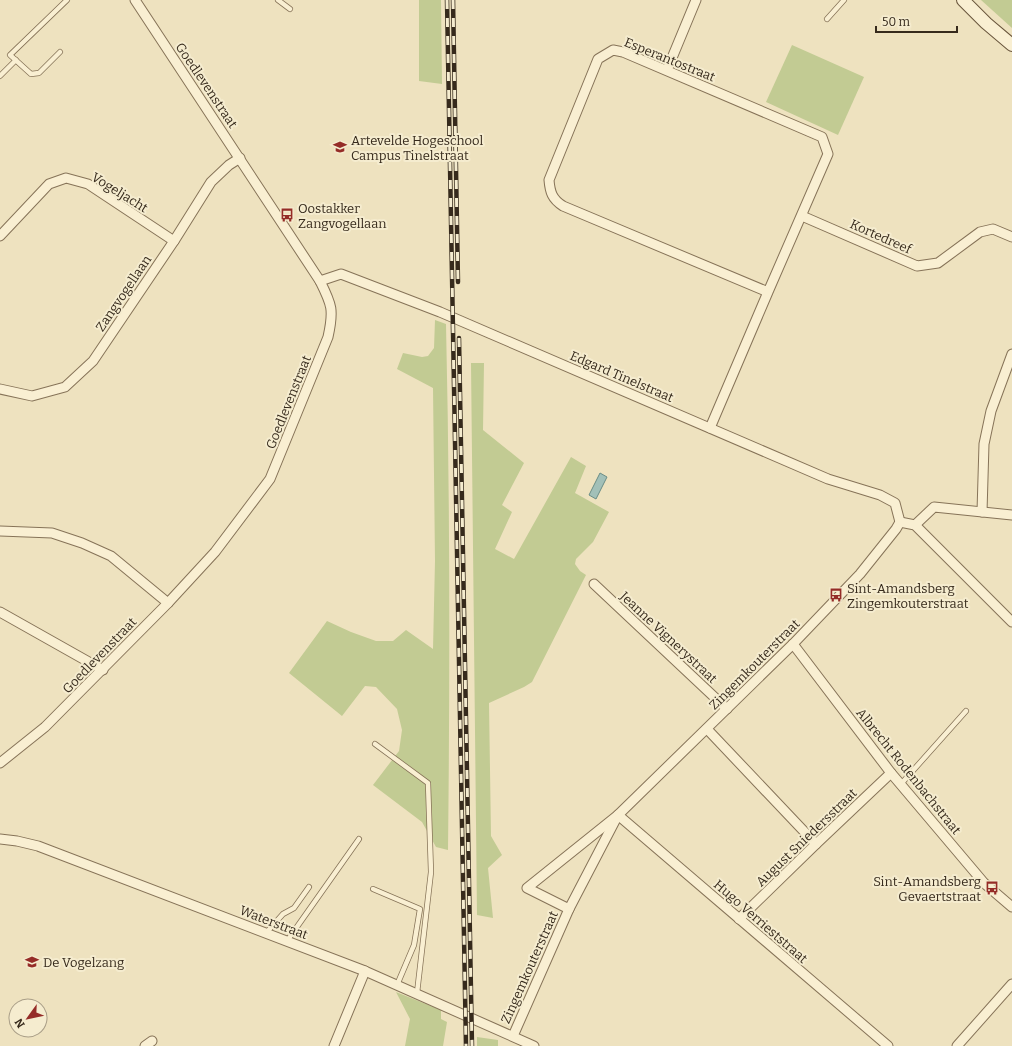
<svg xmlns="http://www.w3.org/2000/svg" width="1012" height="1046" viewBox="0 0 1012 1046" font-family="Bitter,serif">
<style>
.green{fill:#c2cb93}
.water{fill:#a2c0b8;stroke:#6a8d86}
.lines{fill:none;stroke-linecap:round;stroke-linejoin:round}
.lane-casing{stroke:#867358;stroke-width:6}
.street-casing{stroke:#867358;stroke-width:11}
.secondary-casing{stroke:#68543b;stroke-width:14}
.lane{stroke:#f9efd2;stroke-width:4.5}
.street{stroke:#f9efd2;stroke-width:9}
.secondary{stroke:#f9efd2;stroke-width:12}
.rail-casing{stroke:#362a1c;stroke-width:4.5}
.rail{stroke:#f5eccf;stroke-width:3;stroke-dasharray:9;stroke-linecap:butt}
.labels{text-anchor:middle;stroke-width:4;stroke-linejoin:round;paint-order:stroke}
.street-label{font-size:13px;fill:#362a1c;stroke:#f5eccf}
.poi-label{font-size:13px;fill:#362a1c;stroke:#f5eccf;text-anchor:start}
</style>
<rect width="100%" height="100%" fill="#eee2bf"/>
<!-- green -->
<g class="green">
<polygon points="419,0 441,0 442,84 419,81"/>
<polygon points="981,0 1012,0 1012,28"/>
<polygon points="792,45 864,77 838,135 766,102"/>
<path d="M435,320L446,324C450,500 450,675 448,850L436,847L422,822L373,785L399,751L402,730L397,709L376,687L365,686L342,716L289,673L327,621L351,632L376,641H393L406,630L433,649L435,561L433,388L397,369L403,353L422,357L428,356L434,348Z"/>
<polygon points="471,363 484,363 483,430 524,463 502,505 512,512 495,549 514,559 571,457 586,466 575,493 609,512 593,542 576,559 575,564 580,571 586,575 532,682 524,687 489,703 491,836 502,855 488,868 493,918 477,915"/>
<polygon points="396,992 441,1010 441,1019 447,1022 443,1046 405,1046 410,1019"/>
<polygon points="477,1037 498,1040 498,1046 477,1046"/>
</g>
<!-- water -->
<polygon class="water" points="600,473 607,477 596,499 589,495"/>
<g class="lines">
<!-- lane casing -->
<g class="lane-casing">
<g id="lane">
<polyline points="278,0 290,9"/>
<polyline points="827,19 844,0"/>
<polyline points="60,52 39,73 31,74 10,55 67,0"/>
<polyline points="0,76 16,60"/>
<polyline points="375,744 428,783 431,872 417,993"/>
<polyline points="901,784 966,711"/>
<polyline points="373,889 420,909 414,945 397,985"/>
<polyline points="266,933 283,914 294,908 309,887"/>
<polyline points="287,941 359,839"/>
</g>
</g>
<!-- street casing -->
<g class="street-casing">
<g id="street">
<polyline points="667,70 696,0"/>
<polyline points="802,216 917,266 938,263 980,232 993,229 1012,237"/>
<polyline points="0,236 49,184 66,178 88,184 174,241"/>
<polyline points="320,281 341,274 440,312 828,479 880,495 895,503 900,522"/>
<polyline points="0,389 32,396 65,387 93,361 174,241 211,182 229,165 240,158"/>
<path d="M710,428L768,292L563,206C552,199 550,192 549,180L598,59L613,50L623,52L822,137L828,154L768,292"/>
<polyline points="982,512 984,444 991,411 1012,354"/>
<polyline points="900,522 915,525 1012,622"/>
<polyline points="915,525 934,507 1012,515"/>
<polyline points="0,531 52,533 82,543 111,556 168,603"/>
<polyline points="594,584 727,709"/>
<polyline points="0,612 103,670"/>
<polyline points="793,644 891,773 984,883 1012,907"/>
<polyline points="707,729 816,844"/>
<path d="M0,763L45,727L168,603L215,552L270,479L328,337C334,310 332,305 320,281L135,0"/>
<polyline points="0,839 17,841 38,846 365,971 534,1046"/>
<polyline points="569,909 527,888 618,815 888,1046"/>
<polyline points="739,919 816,844 891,773"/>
<polyline points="513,1036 569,909 618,815 793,644 860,574 896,529 900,522"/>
<polyline points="145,1046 152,1041"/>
<polyline points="334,1046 365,971"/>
<polyline points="957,1046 1012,984"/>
</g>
</g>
<!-- secondary casing -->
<g class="secondary-casing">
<polyline id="secondary" points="963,0 986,23 1012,45"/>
</g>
<!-- lane -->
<use href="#lane" class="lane"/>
<!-- street -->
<use href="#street" class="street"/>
<!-- secondary -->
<use href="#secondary" class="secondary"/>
<!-- rail casing -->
<g class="rail-casing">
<g id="rail">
<polyline points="447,0 466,1046"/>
<polyline points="453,0 458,282"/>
<polyline points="459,338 472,1046"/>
</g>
</g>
<!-- rail -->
<use href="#rail" class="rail"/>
</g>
<!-- icons -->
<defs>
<g id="university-bare" transform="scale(1.08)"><path d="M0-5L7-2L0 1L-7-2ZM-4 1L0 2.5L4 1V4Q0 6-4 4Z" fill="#952c27" stroke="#f5eccf" stroke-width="2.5" paint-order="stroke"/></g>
<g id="bus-bare" transform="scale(1.08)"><path d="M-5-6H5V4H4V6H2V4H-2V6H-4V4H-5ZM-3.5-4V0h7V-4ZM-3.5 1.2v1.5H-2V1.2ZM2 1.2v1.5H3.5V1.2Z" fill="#952c27" stroke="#f5eccf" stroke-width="2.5" paint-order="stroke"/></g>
<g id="school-bare" transform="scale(1.08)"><path d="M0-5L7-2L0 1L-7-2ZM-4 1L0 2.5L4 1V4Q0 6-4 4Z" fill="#952c27" stroke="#f5eccf" stroke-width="2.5" paint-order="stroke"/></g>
</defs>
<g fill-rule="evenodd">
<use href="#university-bare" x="340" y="147"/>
<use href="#bus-bare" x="287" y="215"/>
<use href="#bus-bare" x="836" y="595"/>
<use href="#bus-bare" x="992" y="888"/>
<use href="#school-bare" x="32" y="962"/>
</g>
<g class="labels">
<!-- street labels -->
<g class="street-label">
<text transform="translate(670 59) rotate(22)" y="5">Esperantostraat</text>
<text transform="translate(207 85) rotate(56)" y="5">Goedlevenstraat</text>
<text transform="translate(120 192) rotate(32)" y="5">Vogeljacht</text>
<text transform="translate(881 236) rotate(24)" y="5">Kortedreef</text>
<text transform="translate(123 293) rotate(-56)" y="5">Zangvogellaan</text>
<text transform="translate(622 376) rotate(23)" y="5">Edgard Tinelstraat</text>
<text transform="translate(288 402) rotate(-68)" y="5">Goedlevenstraat</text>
<text transform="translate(669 637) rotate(43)" y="5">Jeanne Vignerystraat</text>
<text transform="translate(99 655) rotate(-46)" y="5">Goedlevenstraat</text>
<text transform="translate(754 664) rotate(-45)" y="5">Zingemkouterstraat</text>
<text transform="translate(909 771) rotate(51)" y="5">Albrecht Rodenbachstraat</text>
<text transform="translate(806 837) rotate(-44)" y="5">August Sniedersstraat</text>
<text transform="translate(761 921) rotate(41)" y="5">Hugo Verrieststraat</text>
<text transform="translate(274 922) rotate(21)" y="5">Waterstraat</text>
<text transform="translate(529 967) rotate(-66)" y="5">Zingemkouterstraat</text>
</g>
<!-- poi labels -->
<g class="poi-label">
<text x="351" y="145">Artevelde Hogeschool<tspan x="351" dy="15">Campus Tinelstraat</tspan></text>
<text x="298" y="213">Oostakker<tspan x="298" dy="15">Zangvogellaan</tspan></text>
<text x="847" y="593">Sint-Amandsberg<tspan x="847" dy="15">Zingemkouterstraat</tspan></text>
<text x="981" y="886" text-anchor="end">Sint-Amandsberg<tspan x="981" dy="15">Gevaertstraat</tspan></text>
<text x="43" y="967">De Vogelzang</text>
</g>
</g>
<!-- north arrow -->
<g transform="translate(28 1018) rotate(237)"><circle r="19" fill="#f5eccf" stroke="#a99e87"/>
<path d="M0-3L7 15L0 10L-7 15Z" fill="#952c27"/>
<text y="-6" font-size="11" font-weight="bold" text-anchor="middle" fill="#362a1c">N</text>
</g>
<!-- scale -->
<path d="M876 26v6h81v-6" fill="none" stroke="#362a1c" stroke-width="2"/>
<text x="882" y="26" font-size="12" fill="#362a1c" stroke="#f5eccf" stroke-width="3" paint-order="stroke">50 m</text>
</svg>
